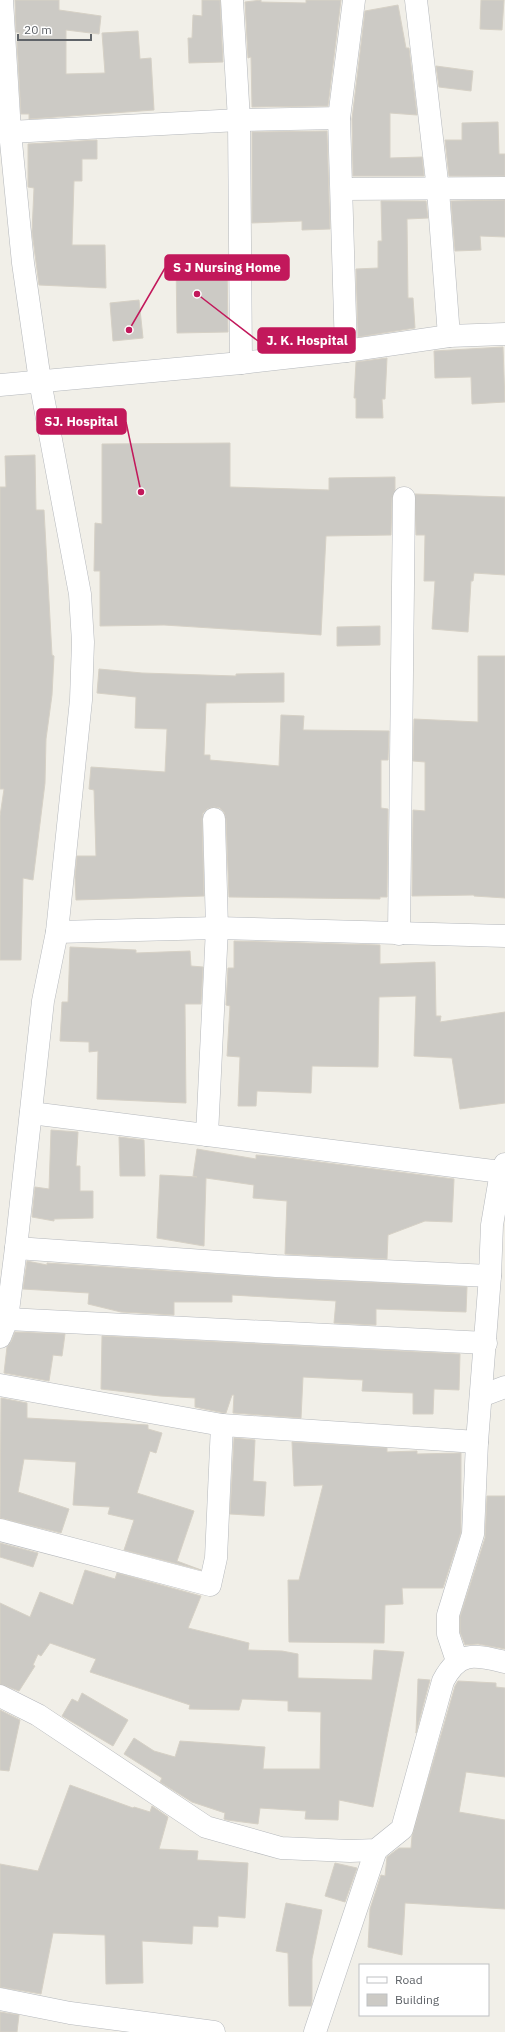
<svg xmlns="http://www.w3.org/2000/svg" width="505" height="2032" viewBox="0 0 505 2032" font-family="'IBM Plex Sans',sans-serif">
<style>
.building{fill:#cccac5;stroke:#d6d1c6}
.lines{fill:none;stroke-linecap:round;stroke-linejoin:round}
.minor-casing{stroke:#b5b8bc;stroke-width:23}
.minor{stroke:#fff;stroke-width:22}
.leader{fill:none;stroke:#c2185b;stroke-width:1.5}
.callout-dot{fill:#c2185b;stroke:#fff;stroke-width:1.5}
.callout{fill:#c2185b;stroke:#c2185b;stroke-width:1.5}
.callout-label{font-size:13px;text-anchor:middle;font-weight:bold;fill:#fff}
</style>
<rect width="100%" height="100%" fill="#f1efe8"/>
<!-- building -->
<g class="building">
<polygon points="15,0 59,0 59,10 101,16 99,34 66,30 66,74 105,73 102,33 138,31 140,59 151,58 154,110 29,119 29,114 21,114 17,42 20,33 16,32"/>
<polygon points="202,0 220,0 223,62 189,63 188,38 192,38 193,15 202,16"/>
<polygon points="261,0 261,2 306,3 306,0 341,0 328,106 252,107 251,57 248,58 245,2"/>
<polygon points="481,0 504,0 502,30 480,29"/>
<polygon points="398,5 406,48 409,48 417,115 390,113 390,158 422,157 424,176 353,176 352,119 365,11"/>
<polygon points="436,66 473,71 471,91 439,87"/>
<polygon points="498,122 499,154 505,154 505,176 449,176 445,140 462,140 462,123"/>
<polygon points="327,131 330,229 302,230 302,221 252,223 252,132"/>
<polygon points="97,140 97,159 82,159 82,181 74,181 72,245 105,245 106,288 39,285 32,232 34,188 28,187 28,144"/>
<polygon points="505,200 505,237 480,236 481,250 455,251 451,201"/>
<polygon points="381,201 426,201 428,218 407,219 408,298 413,298 415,328 358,337 356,269 378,268 378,241 382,241"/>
<polygon points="227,258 228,332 177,333 176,259"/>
<polygon points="139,300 143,338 113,341 110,303"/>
<polygon points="503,347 505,402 472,404 471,377 435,378 434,351"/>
<polygon points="387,358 385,399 382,399 383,418 356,418 356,398 354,398 356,362"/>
<polygon points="230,443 230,487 329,490 329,478 395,477 395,490 392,498 391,535 326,536 321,635 164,625 100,626 100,571 94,571 95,523 102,524 102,444"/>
<polygon points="35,455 36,510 44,510 52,655 54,656 52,695 46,739 45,783 33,880 23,878 21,960 0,960 0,816 4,789 0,789 0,487 6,487 5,456"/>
<polygon points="415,494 505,497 505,575 474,573 473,581 471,581 468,632 432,629 435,581 424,581 425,535 416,535"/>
<polygon points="380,626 380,645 337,646 337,627"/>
<polygon points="478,656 505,656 505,898 474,896 474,895 412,896 413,810 425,811 425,762 413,761 414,719 478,722"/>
<polygon points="99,669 142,673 236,676 236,674 284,673 284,702 206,703 204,755 210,755 210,760 279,766 281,715 304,716 303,730 389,731 388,760 381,760 381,808 388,809 387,897 380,897 380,899 229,897 226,819 224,812 220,808 214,807 207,809 203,813 202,819 204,896 76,900 75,877 77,856 96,856 94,790 89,789 91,767 165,772 167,729 135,728 136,697 97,693"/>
<polygon points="234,941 380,945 380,964 435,962 436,1016 441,1016 440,1022 505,1012 505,1103 460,1109 452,1058 414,1056 416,996 379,997 378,1067 312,1066 311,1093 257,1091 256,1106 238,1106 240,1057 227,1056 230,1006 226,1005 228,968 234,968"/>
<polygon points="70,947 136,950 136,953 190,951 191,966 203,967 201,1004 185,1004 186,1103 97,1099 98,1051 89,1052 89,1042 60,1041 62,1002 68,1002"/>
<polygon points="51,1130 78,1132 76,1166 80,1166 80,1191 93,1191 93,1218 54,1219 54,1221 32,1217 35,1187 49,1189"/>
<polygon points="119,1137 144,1140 145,1176 120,1176"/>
<polygon points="197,1149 256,1159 256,1155 288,1158 454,1179 452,1222 425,1221 388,1235 387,1259 285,1254 287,1201 253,1198 254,1185 206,1178 204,1246 157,1238 160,1175 197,1177 193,1176"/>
<polygon points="27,1261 47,1265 47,1263 275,1278 467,1287 466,1312 376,1309 376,1325 334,1323 336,1301 232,1295 232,1302 174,1302 174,1315 121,1312 88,1304 89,1293 23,1289"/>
<polygon points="15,1332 65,1334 62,1356 53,1355 49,1381 4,1373 7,1347 11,1342"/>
<polygon points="102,1336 460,1354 459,1390 434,1389 433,1414 413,1414 413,1393 362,1391 363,1380 303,1377 301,1418 233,1413 234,1395 232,1395 226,1413 224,1413 195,1407 195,1398 160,1396 101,1389"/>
<polygon points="1,1398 27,1403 27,1418 148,1425 148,1429 162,1433 156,1453 150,1451 137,1493 194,1511 177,1561 201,1570 124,1550 134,1520 108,1514 110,1507 73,1505 76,1462 24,1459 18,1492 69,1509 61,1533 0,1518"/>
<polygon points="234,1438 255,1440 253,1481 266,1482 264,1516 230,1514"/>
<polygon points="292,1442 387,1448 387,1452 417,1451 417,1454 461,1453 461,1532 443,1588 402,1588 403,1604 385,1605 384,1643 289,1642 288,1580 299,1580 323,1485 294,1486"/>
<polygon points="487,1496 505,1496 505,1649 478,1644 465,1645 460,1632 460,1617 485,1538"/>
<polygon points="0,1543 38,1553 33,1567 0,1557"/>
<polygon points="85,1570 115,1579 117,1573 201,1596 188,1628 249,1643 248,1650 282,1651 298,1654 298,1678 372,1680 374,1650 404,1652 373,1807 339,1800 338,1820 305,1819 306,1811 260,1808 258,1824 227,1820 224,1819 225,1813 192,1802 160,1782 162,1778 124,1754 134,1738 154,1751 175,1757 180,1741 265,1747 263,1769 320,1769 321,1712 288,1711 288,1701 242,1699 239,1710 189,1709 190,1705 90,1672 96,1659 50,1643 41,1656 38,1654 33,1665 35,1666 19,1691 0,1684 0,1603 30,1617 40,1592 73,1605"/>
<polygon points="418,1679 430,1680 416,1733"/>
<polygon points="458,1681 496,1683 496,1687 505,1688 505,1777 466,1772 459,1812 505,1820 505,1909 405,1903 402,1955 368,1947 370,1909 381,1875 385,1876 387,1857 399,1848 411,1848 412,1836 455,1686"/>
<polygon points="82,1693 128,1720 113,1746 62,1716 72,1699 78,1702"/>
<polygon points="0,1710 20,1720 9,1771 0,1770"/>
<polygon points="70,1785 133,1808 134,1807 150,1812 152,1806 168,1817 159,1849 198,1851 197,1860 248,1863 245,1918 218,1916 218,1927 193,1926 192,1944 142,1941 143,1983 106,1984 105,1935 53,1933 41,1994 0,1987 0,1864 38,1871"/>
<polygon points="335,1863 357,1868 345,1902 325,1896"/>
<polygon points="286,1903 322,1910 312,1959 312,2001 311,2006 289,2006 288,1953 276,1951"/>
<polygon points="0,2012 19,2015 17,2032 0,2032"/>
</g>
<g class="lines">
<!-- minor casing -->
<g class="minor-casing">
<g id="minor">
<polyline points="232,0 239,120 241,363"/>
<polyline points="416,0 438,190 449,336"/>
<polyline points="10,132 239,120 339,118"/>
<polyline points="342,189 505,188"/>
<polyline points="346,351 339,118 354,0"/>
<polyline points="0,385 241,363 346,351 449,336 505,334"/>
<polyline points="57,932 217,928 505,936"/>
<polyline points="399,934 404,498"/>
<polyline points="31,1113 501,1172"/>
<polyline points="207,1135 217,928 214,819"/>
<polyline points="16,1248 276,1266 490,1276"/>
<polyline points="7,1319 486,1343"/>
<polyline points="0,1337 7,1319 16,1248 43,1001 57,932 81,700 83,642 80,594 40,381 23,263 10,132 2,0"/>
<polyline points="0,1385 222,1425 477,1442"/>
<polyline points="481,1396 505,1387"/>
<polyline points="0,1530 210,1585 216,1558 222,1425"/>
<polyline points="457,1661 448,1634 448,1615 473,1534 477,1442 490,1276 492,1225 501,1172 505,1164"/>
<path d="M0,1696L38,1715L206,1827L281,1848L350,1851L376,1850L402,1829L443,1681C459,1650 475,1655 505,1662"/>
<polyline points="0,1999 70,2013 214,2032"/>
<polyline points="315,2032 376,1850"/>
</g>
</g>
<!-- minor -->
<use href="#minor" class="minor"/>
</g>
<!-- callouts -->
<path class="leader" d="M129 330L165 268M197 294L258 341M141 492L126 422"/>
<g class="callout-dot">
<circle cx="129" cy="330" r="4"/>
<circle cx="197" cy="294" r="4"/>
<circle cx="141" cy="492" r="4"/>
</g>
<g class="callout">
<rect x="165" y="255" width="124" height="25" rx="4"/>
<rect x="258" y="328" width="97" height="25" rx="4"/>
<rect x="37" y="409" width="89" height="25" rx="4"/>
</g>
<g class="callout-label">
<text x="227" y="272">S J Nursing Home</text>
<text x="307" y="345">J. K. Hospital</text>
<text x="81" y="426">SJ. Hospital</text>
</g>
<!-- legend -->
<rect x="359" y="1964" width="130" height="52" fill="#ffffff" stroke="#bfc1c3"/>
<rect x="367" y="1977" width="20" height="6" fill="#ffffff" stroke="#bfc1c3"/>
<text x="395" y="1984" font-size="12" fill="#5f6368">Road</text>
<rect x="367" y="1994" width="20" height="12" fill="#cccac5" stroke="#bfc1c3"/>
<text x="395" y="2004" font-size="12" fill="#5f6368">Building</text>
<!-- scale -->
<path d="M18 34v6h73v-6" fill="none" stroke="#5f6368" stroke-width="2"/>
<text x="24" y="34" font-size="12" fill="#5f6368" stroke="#ffffff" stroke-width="3" paint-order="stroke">20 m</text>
</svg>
